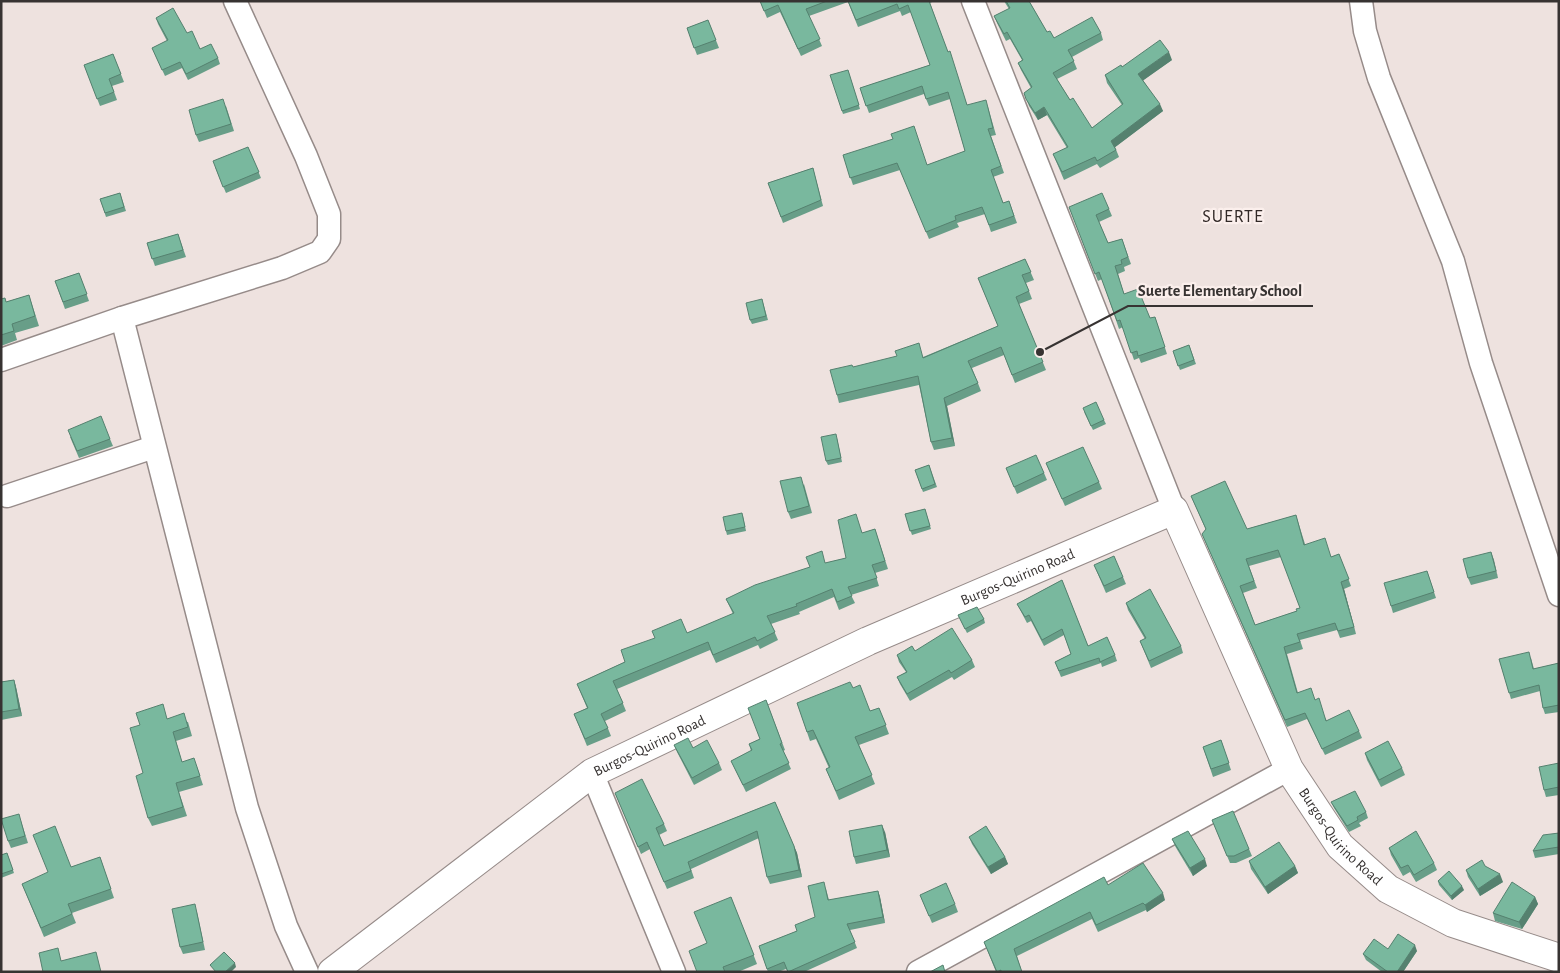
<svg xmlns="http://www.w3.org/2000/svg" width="1560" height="973" viewBox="0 0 1560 973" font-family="'Alegreya Sans',sans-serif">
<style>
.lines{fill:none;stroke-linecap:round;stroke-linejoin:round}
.street-casing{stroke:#968b89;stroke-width:25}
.secondary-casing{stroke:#968b89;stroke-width:30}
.street{stroke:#fff;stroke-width:22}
.secondary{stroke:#fff;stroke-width:28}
.wall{fill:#689e88;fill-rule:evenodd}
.shaded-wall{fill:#55816f}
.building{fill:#79b89e;stroke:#55816f;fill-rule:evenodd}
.labels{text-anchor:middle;stroke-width:4.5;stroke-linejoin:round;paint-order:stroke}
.street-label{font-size:15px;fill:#373332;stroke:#fbefec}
.quarter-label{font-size:18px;letter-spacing:1px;fill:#322927;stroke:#fbefec}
.leader{fill:none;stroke:#373332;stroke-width:2}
.callout-dot{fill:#373332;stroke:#fbefec;stroke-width:2}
.callout-label{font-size:16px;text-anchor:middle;font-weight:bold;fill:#373332;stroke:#fbefec;stroke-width:4.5;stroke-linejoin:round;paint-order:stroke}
</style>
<rect width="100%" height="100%" fill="#eee2df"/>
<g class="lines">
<!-- street casing -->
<g class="street-casing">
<g id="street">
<polyline points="973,1 1174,510"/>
<polyline points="1361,1 1365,31 1379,78 1453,261 1481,363 1559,595"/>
<polyline points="122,318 247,808 286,926 307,972"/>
<polyline points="1,360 122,318 282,268 320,252 329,239 329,214 306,156 235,1"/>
<polyline points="7,496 154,447"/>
<polyline points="592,773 674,972"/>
<polyline points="918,972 1289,769"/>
</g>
</g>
<!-- secondary casing -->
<g class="secondary-casing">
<g id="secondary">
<path id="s1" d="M332,972L592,773L868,641L1174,510L1289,769L1340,846L1388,889L1453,923L1559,958"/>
</g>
</g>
<!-- street -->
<use href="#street" class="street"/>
<!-- secondary -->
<use href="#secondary" class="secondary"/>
</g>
<!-- wall -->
<g class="wall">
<polygon points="760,1 934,1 930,3 967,105 988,107 996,135 991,136 1004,173 993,177 1003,203 1009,201 1017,223 991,232 985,214 957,223 959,227 929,239 900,170 853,185 843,155 927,165 965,151 950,99 929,106 924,94 869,113 860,88 930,65 911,12 902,16 900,11 858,27 848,2 809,16 822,46 801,56 780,12 767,18"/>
<polygon points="1004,1 1029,1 1047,32 1054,38 1101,33 1103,40 1072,57 1077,69 1057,79 1070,100 1092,128 1122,105 1107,83 1105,75 1122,67 1172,60 1143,80 1163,111 1115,147 1119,157 1100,168 1097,164 1064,180 1053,154 1067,148 1047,115 1038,120 1029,106 1024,93 1031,88 1021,70 1018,63 1022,60 1010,39 1006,41 997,23 994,16 1009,9"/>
<polygon points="156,18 187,33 200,49 218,58 220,64 188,80 182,68 165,76 152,48 167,41 158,24"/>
<polygon points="708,20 719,48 697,55 687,28"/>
<polygon points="113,54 124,82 112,86 117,100 100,106 84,65"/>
<polygon points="848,70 860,109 843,114 842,111"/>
<polygon points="226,106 234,131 199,142 196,135"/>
<polygon points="248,147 261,178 226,193 215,167"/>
<polygon points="813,168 823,206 783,223 768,183"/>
<polygon points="120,193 126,211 106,217 100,199"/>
<polygon points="1069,207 1109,209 1112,216 1099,222 1108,243 1122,239 1131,264 1124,267 1125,271 1118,274 1124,294 1150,318 1155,317 1167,354 1141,363 1139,358 1134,360 1123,327 1119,329 1102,279 1098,281"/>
<polygon points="178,234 186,257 155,266 147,243"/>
<polygon points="1025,259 1034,280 1026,283 1032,299 1019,304 1046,370 1015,383 1004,355 972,368 981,391 947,406 955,446 934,450 931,442 919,385 839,403 837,395 853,367 923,357 998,326 978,278"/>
<polygon points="79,273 89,301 65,309 55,281"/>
<polygon points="29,295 39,326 15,333 17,340 1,346 1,299 6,302"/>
<polygon points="762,299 768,320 752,324 750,320"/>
<polygon points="1189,345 1196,364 1180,370 1173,351"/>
<polygon points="1084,412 1104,420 1106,424 1093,430"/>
<polygon points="70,437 110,439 113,446 79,458"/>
<polygon points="837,438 842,462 828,465 826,461"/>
<polygon points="1046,463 1099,482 1102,489 1065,506"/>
<polygon points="929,465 937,487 923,492 915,470"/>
<polygon points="1006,468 1044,473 1047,480 1017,494"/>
<polygon points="804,484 812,513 791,519 788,512"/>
<path d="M1191,496L1247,529L1296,515L1305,544L1331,557L1339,554L1351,586L1344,589L1356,634L1340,638L1337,630L1300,640L1303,649L1287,654L1298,693L1315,700L1327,721L1359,731L1362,738L1325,755L1307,719L1287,727L1205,541L1202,534L1206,530ZM1281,557L1300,608L1297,611L1255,625L1243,593L1257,588L1249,566Z"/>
<polygon points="925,509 931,529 912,535 905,514"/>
<polygon points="743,516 746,531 727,535 726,531"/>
<polygon points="875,529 888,569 875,573 879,586 851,595 855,603 839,610 834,597 799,612 800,614 771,624 778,640 760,649 758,645 716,663 710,650 617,689 626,711 605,721 611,736 587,746 574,714 587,708 577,684 687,633 733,614 726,599 826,563 846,558 862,533"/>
<polygon points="1491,552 1498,578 1471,585 1468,578"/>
<polygon points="1094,565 1123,577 1126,584 1106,593"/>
<polygon points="1427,571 1436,598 1393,613 1391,606"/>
<polygon points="1062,580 1088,646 1115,655 1117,661 1102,667 1101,663 1061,677 1055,662 1071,654 1064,635 1044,646 1031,621 1027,623 1017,604"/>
<polygon points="1126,603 1181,646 1183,653 1151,668 1140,641 1145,639 1128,610"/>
<polygon points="958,615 984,619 985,623 967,633"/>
<polygon points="915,651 972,660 975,667 954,680 952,677 910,701 900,684 897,677 906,672 899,662 897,655"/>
<polygon points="1531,658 1534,669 1559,663 1559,712 1545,714 1543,708 1540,691 1511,699 1499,659"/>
<polygon points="14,680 16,687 22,716 1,720 1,682"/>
<polygon points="853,688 870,711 879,708 889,734 859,745 875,784 839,800 826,769 829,768 816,739 810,741 797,703"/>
<polygon points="766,700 785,750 783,751 791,769 746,792 731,761 751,751 749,744 760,739"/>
<polygon points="168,718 188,722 192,736 176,741 182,762 197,767 203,785 179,792 187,816 152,826 148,818 143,773"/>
<polygon points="1221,740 1231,770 1213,777 1203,747"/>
<polygon points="674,745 693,748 719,763 722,770 694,785 677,752"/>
<polygon points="1365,753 1402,768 1405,775 1381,787 1367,760"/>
<polygon points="1559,763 1559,795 1546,797 1544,790"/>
<polygon points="615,793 664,824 667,831 659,835 664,846 775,802 797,853 802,877 770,884 767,877 759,838 691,869 694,878 667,889 650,849 641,854"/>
<polygon points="1331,802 1366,812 1368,818 1359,823 1361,826 1349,832 1334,808"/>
<polygon points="1212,820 1249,849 1252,856 1236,863 1230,863"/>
<polygon points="21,821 28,843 11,848 8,841"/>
<polygon points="885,832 890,857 856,864 854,857"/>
<polygon points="1559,833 1559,854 1535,858 1533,851"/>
<polygon points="969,837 1005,857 1008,864 991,874 972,844"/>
<polygon points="1172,839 1207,866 1193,876 1175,846"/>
<polygon points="1389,848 1434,863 1437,870 1416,882 1410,872 1403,876 1391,855"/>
<polygon points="7,853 14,873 1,878 1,855"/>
<polygon points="100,857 114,898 72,913 76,923 44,937 22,884"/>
<polygon points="1249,861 1295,866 1298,873 1268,894 1251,869"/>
<polygon points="1466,870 1503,882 1480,896 1468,877"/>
<polygon points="1438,881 1464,890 1452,900 1439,885"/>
<polygon points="1108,885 1165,900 1147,912 1146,910 1098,932 1092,919 1017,956 1022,972 996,972 984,942"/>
<polygon points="826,889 829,900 878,891 880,897 885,923 850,930 857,948 804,972 788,972 786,969 778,972 768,972 759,946 797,931 815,917"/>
<polygon points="920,895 955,904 958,912 932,923"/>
<polygon points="731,897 757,964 738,972 697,972 707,943"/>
<polygon points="1535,897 1538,904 1522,929 1495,921 1493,913"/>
<polygon points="197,912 205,950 183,954 180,947"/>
<polygon points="1388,949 1417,951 1403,972 1382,972 1366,960 1363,954"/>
</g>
<!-- shaded-wall -->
<g class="shaded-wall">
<polygon points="1169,52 1172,60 1141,82 1138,74"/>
<polygon points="1160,104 1163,111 1114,148 1111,141"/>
<polygon points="1044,107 1047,115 1038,120 1035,113"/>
<polygon points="944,398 947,406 955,446 952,438"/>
<polygon points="1491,552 1494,560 1498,578 1496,571"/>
<polygon points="1341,582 1344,589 1356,634 1354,627"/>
<polygon points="14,680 16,687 22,716 19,709"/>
<polygon points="882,825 885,832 890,857 887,850"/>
<polygon points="794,846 797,853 802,877 799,870"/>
<polygon points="1005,857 1008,864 991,874 988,867"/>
<polygon points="1205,859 1207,866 1193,876 1190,868"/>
<polygon points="1295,866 1298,873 1268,894 1265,887"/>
<polygon points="1500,874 1503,882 1480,896 1478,889"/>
<polygon points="1462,886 1464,890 1452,900 1451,896"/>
<polygon points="878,891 880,897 885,923 883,917"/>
<polygon points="1163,893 1165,900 1147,912 1145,905"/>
<polygon points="1535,897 1538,904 1522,929 1519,922"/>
<polygon points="1415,945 1417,951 1403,972 1397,972"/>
<polygon points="235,963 236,967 231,972 225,972"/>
</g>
<!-- building -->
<g class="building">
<polygon points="760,1 827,1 806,9 820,39 798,49 778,5 764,11"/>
<polygon points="848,1 929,1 948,52 950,51 967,105 986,100 993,128 988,129 1001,166 991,170 1003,203 1009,201 1014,216 989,225 982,207 955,216 956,220 926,232 897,163 850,178 843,155 893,139 891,134 914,126 927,165 965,151 948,92 926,99 922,86 866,106 860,88 930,65 908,5 899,9 897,4 856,20"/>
<polygon points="1006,1 1029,1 1047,32 1050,31 1054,38 1092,17 1101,33 1068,50 1074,61 1053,73 1070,100 1073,98 1092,128 1123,104 1105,75 1121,65 1122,67 1160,40 1169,52 1138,74 1160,104 1111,141 1116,150 1097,161 1095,157 1062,172 1053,154 1068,147 1044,107 1035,113 1026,99 1024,93 1032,87 1018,63 1023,60 1007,32 1004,34 994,16 1010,8"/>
<polygon points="173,8 187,33 192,31 200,49 211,44 218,58 186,74 180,62 162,70 152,48 168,40 156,18"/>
<polygon points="708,20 716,40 694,48 687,28"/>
<polygon points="113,54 121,74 109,79 114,92 97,99 84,65"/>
<polygon points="848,70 859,105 842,111 830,75"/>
<polygon points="223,99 231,124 196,135 189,110"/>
<polygon points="248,147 259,172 223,187 213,161"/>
<polygon points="813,168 821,200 781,217 768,183"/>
<polygon points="120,193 124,207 105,213 100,199"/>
<polygon points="1102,193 1109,209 1096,215 1108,243 1122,239 1128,257 1121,260 1122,264 1115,266 1124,294 1138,289 1150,318 1155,317 1165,347 1138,356 1137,351 1131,353 1120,320 1117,321 1099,272 1095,274 1069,207"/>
<polygon points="178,234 183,250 152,259 147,243"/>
<polygon points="1025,259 1031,272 1022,275 1029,291 1016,297 1043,362 1012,375 1001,347 968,361 978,383 944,398 952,438 931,442 918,376 837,395 830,370 852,365 853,367 897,356 895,351 919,343 923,358 998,326 978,278"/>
<polygon points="79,273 87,294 63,302 55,281"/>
<polygon points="29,295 35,316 12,324 14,331 1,335 1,299 5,298 6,302"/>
<polygon points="762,299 766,316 750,320 746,303"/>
<polygon points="1189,345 1194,360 1178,366 1173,351"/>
<polygon points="1096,402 1104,420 1091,426 1083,408"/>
<polygon points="101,416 110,439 77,451 68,430"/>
<polygon points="836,434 841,458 826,461 821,437"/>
<polygon points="1083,447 1099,482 1062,499 1046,463"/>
<polygon points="1036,455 1044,473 1014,487 1006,468"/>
<polygon points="929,465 935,484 922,489 915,470"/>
<polygon points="801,477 809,506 788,512 780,481"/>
<path d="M1225,481L1247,529L1296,515L1304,545L1325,538L1331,557L1339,554L1349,579L1341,582L1354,627L1338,631L1335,623L1297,634L1300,642L1284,647L1297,693L1311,688L1315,700L1319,698L1326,721L1349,710L1359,731L1322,749L1305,713L1285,720L1202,534L1206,529L1191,496ZM1278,550L1300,608L1296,609L1297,611L1255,625L1240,586L1254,581L1246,559Z"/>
<polygon points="925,509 930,526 910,531 905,514"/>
<polygon points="742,513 745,527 726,531 723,517"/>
<polygon points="856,514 862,533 875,529 885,561 872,565 877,578 848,587 852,596 837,602 832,589 796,604 797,606 767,616 775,632 757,641 755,637 713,655 708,642 613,681 623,703 601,714 608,728 585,739 574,714 588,708 577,684 625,662 621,650 655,638 652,631 681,619 687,633 734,613 726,599 755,585 810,567 806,557 822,551 825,563 846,558 838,520"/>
<polygon points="1491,552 1496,571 1468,578 1463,559"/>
<polygon points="1114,556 1123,577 1104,586 1094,565"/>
<polygon points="1427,571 1434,592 1391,606 1384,583"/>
<polygon points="1062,580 1088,646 1107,637 1115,655 1100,662 1099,658 1059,671 1055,662 1071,654 1062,629 1042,640 1029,615 1025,617 1017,604"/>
<polygon points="1150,589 1181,646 1149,661 1140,641 1146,638 1126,603"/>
<polygon points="977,607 984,619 965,629 958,615"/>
<polygon points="952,628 972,660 951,673 949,670 907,694 897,677 907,672 897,655 912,646 915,651"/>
<polygon points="1529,652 1533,669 1559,663 1559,705 1543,708 1539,685 1509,693 1499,659"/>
<polygon points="14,680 19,709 1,712 1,682"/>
<polygon points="850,682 853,688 860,685 870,711 879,708 886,725 855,737 872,775 836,791 826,769 830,767 813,730 807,732 797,703"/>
<polygon points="766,700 782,743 780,744 789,763 743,785 731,761 752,750 749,744 760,739 748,708"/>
<polygon points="163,704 167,719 184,713 188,727 173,732 182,762 194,758 200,776 176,783 183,807 148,818 136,776 143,773 130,728 140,725 136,713"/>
<polygon points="688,738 693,748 707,740 719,763 692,778 674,745"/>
<polygon points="1221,740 1229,763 1211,769 1203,747"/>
<polygon points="1388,741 1402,768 1379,780 1365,753"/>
<polygon points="1559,763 1559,787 1544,790 1539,767"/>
<polygon points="642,779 664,824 656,828 664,846 775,802 794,846 799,870 767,877 757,831 688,862 691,871 664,882 647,842 638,847 615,793"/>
<polygon points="1355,791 1366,812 1357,817 1358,820 1347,826 1331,802"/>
<polygon points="1233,811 1249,849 1234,856 1227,856 1212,820"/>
<polygon points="19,814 25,836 8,841 1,819"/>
<polygon points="882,825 887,850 854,857 849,831"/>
<polygon points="55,826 71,867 100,857 111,889 68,904 72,914 41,928 22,884 48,872 33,835"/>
<polygon points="986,826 1005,857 988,867 969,837"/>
<polygon points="1188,831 1205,859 1190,868 1172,839"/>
<polygon points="1416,831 1434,863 1414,875 1408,865 1401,868 1389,848"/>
<polygon points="1559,833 1559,847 1533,851 1543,835"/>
<polygon points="1279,842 1295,866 1265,887 1249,861"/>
<polygon points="7,853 13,870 1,874 1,855"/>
<polygon points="1482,860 1485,866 1500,874 1478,889 1466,870"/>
<polygon points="1143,863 1163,893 1145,905 1143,903 1096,925 1090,912 1014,949 1022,972 1001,972 1001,970 997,972 984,942 1104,877 1108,885"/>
<polygon points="1449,871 1462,886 1451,896 1438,881"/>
<polygon points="824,882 828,900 878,891 883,917 847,924 855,942 788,972 784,962 767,969 759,946 797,931 795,925 815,917 808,886"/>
<polygon points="1512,882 1535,897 1519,922 1493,913"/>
<polygon points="946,883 955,904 929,916 920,895"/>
<polygon points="731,897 754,955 723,967 725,972 697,972 689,951 707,943 694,912"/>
<polygon points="195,904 203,942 180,947 172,909"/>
<polygon points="1398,934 1415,945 1397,972 1388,972 1363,954 1374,939 1388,949"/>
<polygon points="58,948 61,961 96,952 101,972 43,972 39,953"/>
<polygon points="224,952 235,963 225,972 216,972 210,965"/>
<polygon points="943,965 945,972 930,972"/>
</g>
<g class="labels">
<!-- street labels -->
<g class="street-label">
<text dy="5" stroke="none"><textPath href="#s1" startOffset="796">Burgos-Quirino Road</textPath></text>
<text dy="5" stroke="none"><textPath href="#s1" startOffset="391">Burgos-Quirino Road</textPath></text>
<text dy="5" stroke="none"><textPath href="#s1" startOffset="1335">Burgos-Quirino Road</textPath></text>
</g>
<!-- quarter labels -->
<g class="quarter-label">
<text x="1233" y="222">SUERTE</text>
</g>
</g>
<!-- callouts -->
<path class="leader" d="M1040 352L1128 306H1313"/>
<circle class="callout-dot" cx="1040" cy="352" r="5"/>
<g class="callout-label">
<text x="1220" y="296">Suerte Elementary School</text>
</g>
<!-- border -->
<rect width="1560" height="973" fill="none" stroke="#373332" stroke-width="5"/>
</svg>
